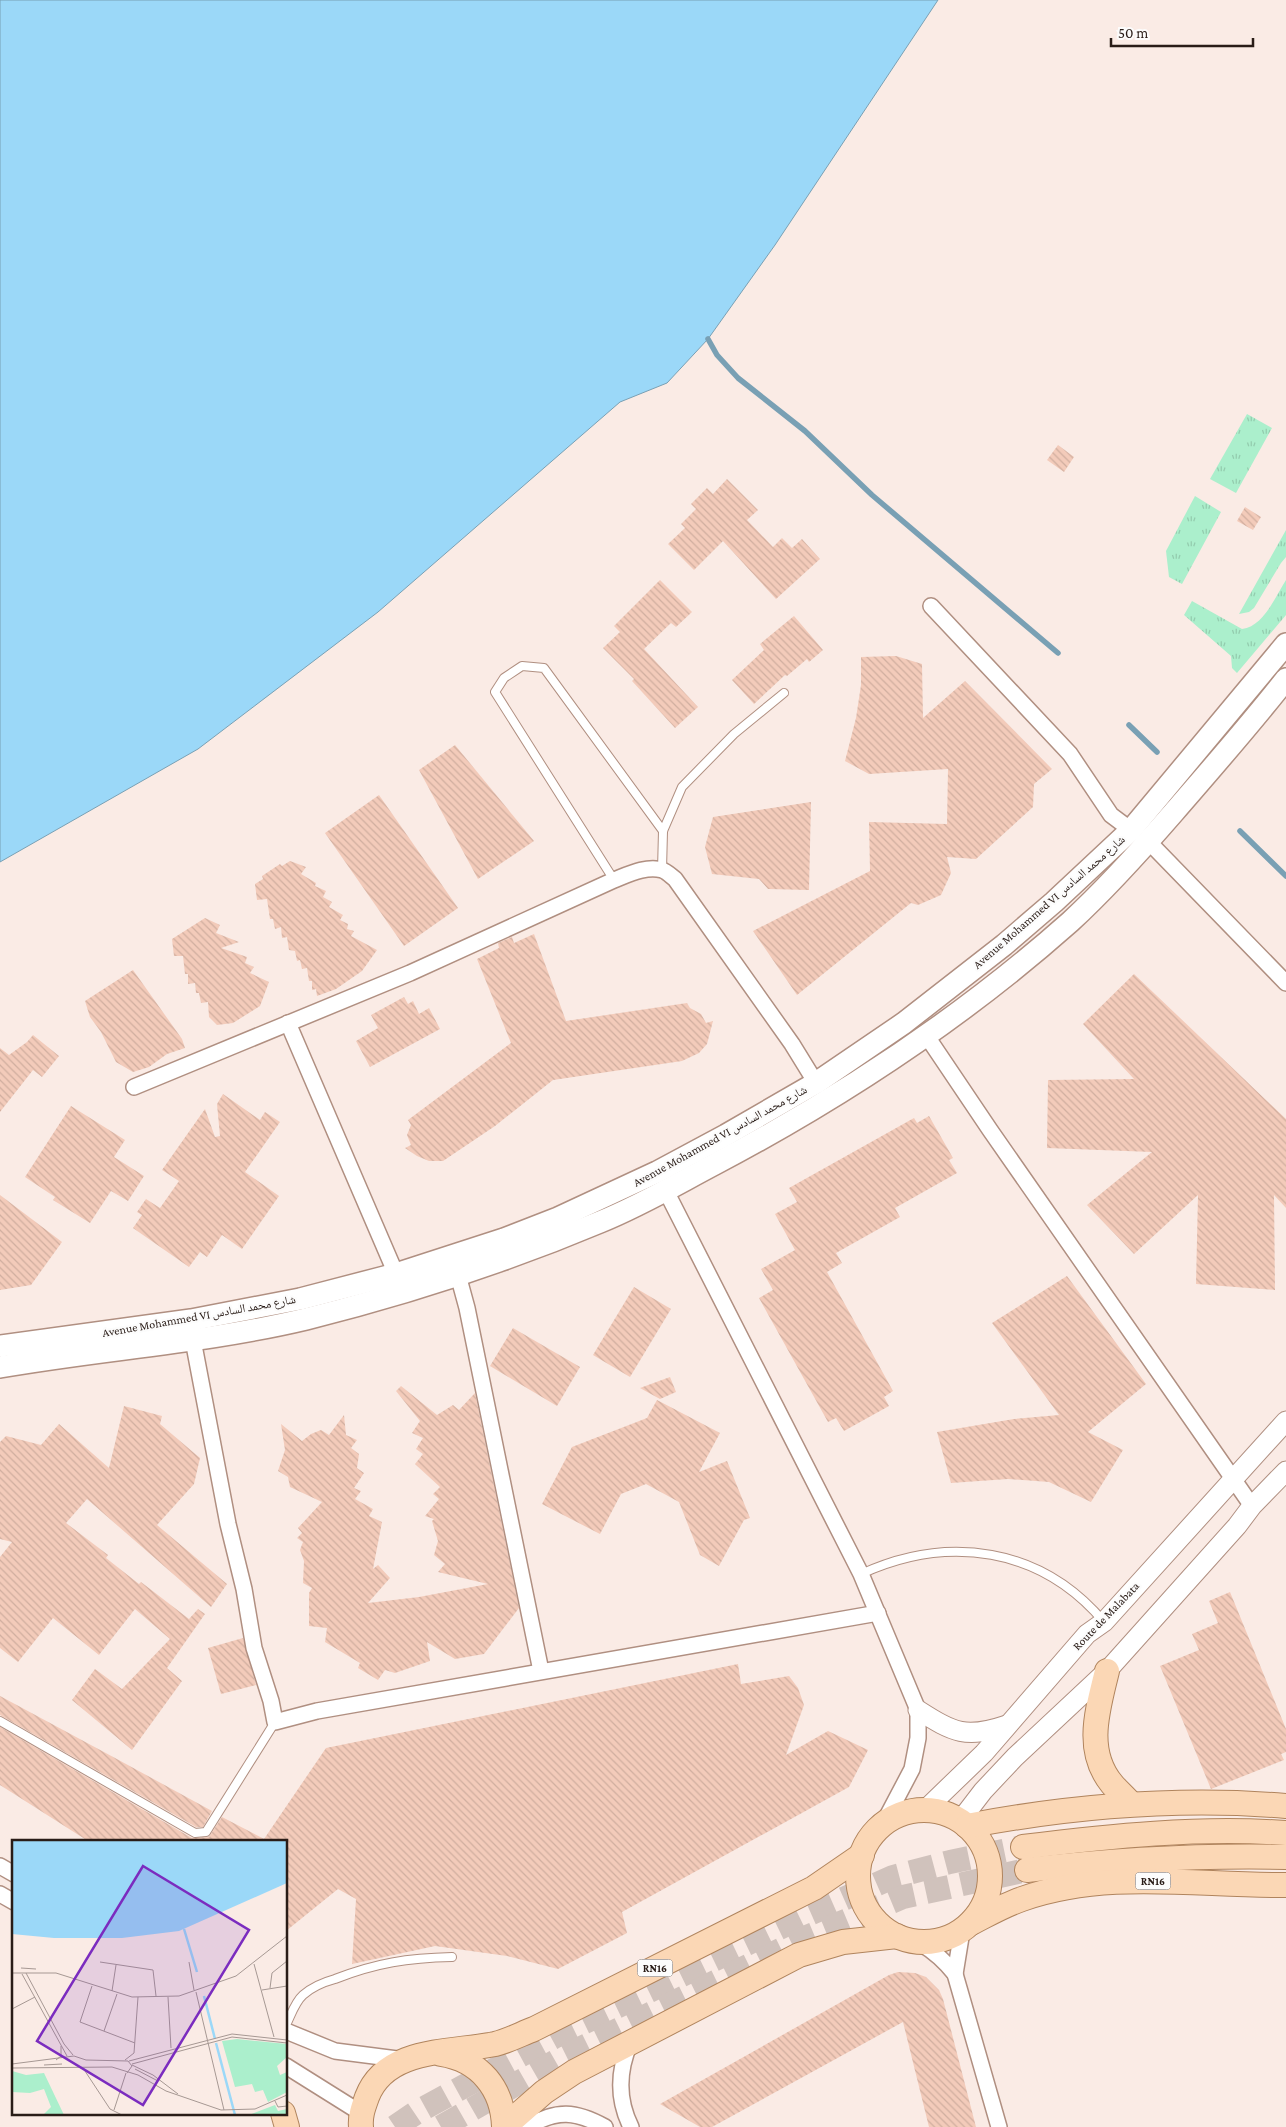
<svg xmlns="http://www.w3.org/2000/svg" width="1286" height="2127" viewBox="0 0 1286 2127" font-family="'Crimson Pro','Noto Naskh Arabic',serif">
<style>
.grass{fill:url(#grass-tufts)}
.water{fill:#9bd8f8;stroke:#79a0b4}
.lines{fill:none;stroke-linecap:round;stroke-linejoin:round}
.stream{stroke:#79a0b4;stroke-width:5.5}
.building{fill:url(#building-back-hatch)}
.primary-tunnel{stroke:#d0c2bc;stroke-width:24;stroke-dasharray:24 12;stroke-linecap:butt}
.service-casing{stroke:#b08f81;stroke-width:10}
.minor-casing{stroke:#b08f81;stroke-width:18}
.tertiary-casing{stroke:#b08f81;stroke-width:21}
.secondary-casing{stroke:#b08f81;stroke-width:24}
.primary-casing{stroke:#b0845d;stroke-width:26}
.service{stroke:#fff;stroke-width:8}
.minor{stroke:#fff;stroke-width:15}
.tertiary{stroke:#fff;stroke-width:19}
.secondary{stroke:#fff;stroke-width:21}
.primary{stroke:#fbd7b5;stroke-width:24}
.labels{text-anchor:middle;stroke-width:4.5;stroke-linejoin:round;paint-order:stroke}
.shield{fill:#fcfcfc;stroke:#685f5c;stroke-width:1}
.shield-label{font-size:11px;font-weight:bold;fill:#291c17}
.street-label{font-size:12px;fill:#291c17;stroke:#fcfcfc}
.inset-river{fill:none;stroke:#9bd8f8;stroke-width:2.5}
.inset-road{fill:none;stroke:#a69893;stroke-width:1}
.view{fill:#7b2cbf;fill-opacity:0.15;stroke:#7b2cbf;stroke-width:2.5}
.inset-edge{fill:none;stroke:#291c17;stroke-width:2.5}
</style>
<defs>
<pattern id="grass-tufts" width="24" height="20" patternUnits="userSpaceOnUse" patternTransform="scale(1.25)"><rect width="24" height="20" fill="#abefcc"/><path d="M3 7l-1-3M5 7V3M7 7l1-3M15 17l-1-3M17 17v-4M19 17l1-3" fill="none" stroke="#93ccae"/></pattern>
<pattern id="building-back-hatch" width="6" height="6" patternUnits="userSpaceOnUse" patternTransform="scale(1.25)"><rect width="6" height="6" fill="#f3cbba"/><path d="M-1 5l2 2M0 0l6 6M5-1l2 2" fill="none" stroke="#d0ae9f"/></pattern>
</defs>
<rect width="100%" height="100%" fill="#faebe5"/>
<!-- grass -->
<g class="grass">
<polygon points="1247,414 1272,428 1236,493 1210,479"/>
<polygon points="1195,496 1221,512 1182,584 1169,577 1166,551"/>
<polygon points="1286,530 1286,557 1281,563 1254,608 1249,612 1239,614"/>
<path d="M1286,580V615L1237,673L1232,668L1231,656L1184,615L1192,601L1242,629C1264,626 1275,597 1286,580Z"/>
</g>
<!-- water -->
<polygon class="water" points="0,0 938,0 775,245 708,339 667,383 620,402 378,612 198,749 0,862"/>
<g class="lines">
<!-- stream -->
<g class="stream">
<polyline points="708,339 717,355 738,378 805,431 872,495 1058,653"/>
<polyline points="1129,725 1157,752"/>
<polyline points="1240,831 1286,876"/>
</g>
</g>
<!-- building -->
<g class="building">
<polygon points="1058,445 1074,457 1064,472 1047,460"/>
<polygon points="727,479 758,510 747,520 773,547 782,538 792,548 802,539 820,559 776,599 723,541 694,570 668,544 685,528 681,524 696,509 691,504 707,488 713,494"/>
<polygon points="1245,507 1261,517 1253,530 1237,521"/>
<polygon points="660,580 692,612 676,627 671,623 644,649 698,707 675,728 632,681 634,679 603,648 620,632 614,626"/>
<polygon points="794,616 823,650 809,662 807,659 787,676 785,675 754,704 732,680 764,650 760,644"/>
<polygon points="896,656 922,664 923,718 965,681 1052,769 1034,784 1033,807 976,859 947,857 951,873 941,895 918,905 911,903 797,995 753,931 870,871 869,822 947,824 948,769 869,774 845,761 856,718 861,685 861,657"/>
<polygon points="455,745 534,841 478,879 419,770"/>
<polygon points="379,795 458,908 404,946 325,833"/>
<polygon points="811,802 809,890 768,889 759,879 712,874 705,847 713,817"/>
<polygon points="290,861 306,867 301,874 316,883 315,886 326,891 323,897 332,902 329,907 343,915 340,920 348,924 347,929 354,931 351,936 377,950 362,971 336,989 317,996 316,989 312,990 312,981 309,981 307,968 302,969 300,960 297,961 295,951 289,950 287,937 282,938 281,927 275,929 273,919 270,919 267,899 257,900 255,884 263,879 262,876 280,864 282,866"/>
<polygon points="205,918 220,925 216,933 239,942 221,948 247,957 245,963 254,967 250,973 269,982 260,1006 233,1023 217,1025 209,1017 208,1002 201,1003 199,993 196,993 195,983 188,984 188,974 185,974 183,956 174,956 172,939"/>
<polygon points="534,934 566,1021 687,1003 690,1008 701,1014 706,1023 713,1021 707,1044 699,1053 682,1061 553,1080 495,1126 443,1161 429,1161 417,1156 405,1148 411,1145 407,1135 411,1125 408,1120 511,1043 477,959 499,948 498,943 512,937 514,943"/>
<polygon points="133,970 182,1039 185,1048 167,1054 149,1067 133,1072 116,1062 101,1032 90,1017 85,1001"/>
<polygon points="1134,974 1286,1119 1286,1208 1274,1195 1275,1290 1196,1284 1198,1195 1134,1254 1087,1205 1152,1152 1047,1148 1048,1080 1134,1079 1083,1024"/>
<polygon points="404,997 408,1004 413,1001 419,1014 429,1008 440,1029 370,1067 356,1041 378,1028 371,1015"/>
<polygon points="33,1035 59,1056 42,1077 33,1070 0,1112 0,1048 9,1055 27,1042"/>
<polygon points="223,1094 260,1120 265,1112 280,1122 245,1172 279,1196 242,1249 222,1235 207,1257 200,1252 189,1267 133,1228 142,1215 137,1212 146,1199 160,1208 179,1181 162,1170 205,1109 215,1137 220,1136 217,1104"/>
<polygon points="71,1106 125,1140 114,1157 144,1176 128,1201 111,1191 90,1223 53,1200 55,1197 25,1177"/>
<polygon points="929,1116 953,1158 949,1160 957,1173 895,1208 900,1217 836,1253 842,1263 827,1272 893,1391 884,1397 889,1406 844,1431 836,1418 828,1422 759,1298 773,1290 761,1269 795,1250 775,1214 797,1202 789,1188 914,1118 917,1123"/>
<polygon points="0,1195 62,1242 31,1285 0,1290"/>
<polygon points="1067,1276 1146,1384 1088,1432 1123,1450 1091,1502 1049,1482 1008,1479 951,1483 937,1432 1014,1419 1059,1415 992,1323"/>
<polygon points="634,1287 671,1309 630,1377 593,1355"/>
<polygon points="513,1328 580,1367 557,1406 490,1366"/>
<polygon points="670,1377 676,1392 660,1399 640,1388"/>
<polygon points="401,1386 437,1415 453,1405 459,1410 475,1393 519,1608 484,1654 455,1659 427,1642 430,1661 395,1673 385,1670 378,1680 358,1668 360,1663 325,1642 327,1628 309,1626 309,1593 312,1588 303,1583 304,1561 300,1550 303,1542 297,1538 302,1533 298,1528 322,1502 290,1487 288,1477 278,1471 285,1450 281,1424 302,1441 311,1434 321,1430 329,1435 344,1415 346,1435 357,1440 351,1448 359,1454 357,1468 364,1473 354,1488 361,1491 355,1499 373,1509 369,1516 382,1522 373,1569 378,1565 390,1578 368,1603 419,1597 488,1584 438,1572 445,1564 434,1555 438,1541 432,1521 434,1519 425,1516 439,1499 433,1494 440,1487 415,1464 423,1454 416,1449 423,1438 412,1433 420,1421 396,1391"/>
<polygon points="657,1400 720,1433 699,1472 727,1461 750,1518 744,1520 719,1566 700,1555 679,1502 646,1484 621,1494 600,1534 542,1504 572,1447 647,1418"/>
<polygon points="124,1406 162,1416 160,1424 200,1458 194,1484 157,1525 227,1584 211,1607 87,1499 66,1523 108,1555 106,1558 139,1584 141,1582 189,1619 198,1609 205,1614 167,1668 182,1681 132,1750 72,1700 95,1669 122,1689 170,1639 135,1609 99,1655 53,1618 18,1662 0,1648 0,1557 12,1542 0,1539 0,1442 6,1436 41,1445 59,1424 109,1468"/>
<polygon points="1230,1592 1286,1729 1286,1752 1281,1754 1284,1760 1211,1789 1160,1666 1199,1650 1192,1634 1218,1623 1209,1601"/>
<polygon points="243,1638 256,1685 221,1694 208,1648"/>
<polygon points="738,1664 741,1684 789,1676 798,1688 804,1705 786,1755 828,1731 868,1750 849,1787 622,1912 627,1933 558,1969 507,1956 435,1946 352,1964 356,1899 338,1889 286,1931 286,1841 88,1841 0,1785 0,1727 192,1838 209,1837 222,1817 264,1839 326,1748"/>
<polygon points="0,1696 115,1758 212,1811 203,1827 196,1827 0,1715"/>
<polygon points="898,1972 915,1973 926,1977 939,1990 943,1999 976,2127 929,2127 903,2022 712,2127 700,2127 660,2104 889,1975"/>
</g>
<g class="lines">
<!-- primary-tunnel -->
<g class="primary-tunnel">
<polyline points="395,2127 417,2112 554,2037 800,1918 893,1877 950,1862 1023,1847"/>
<polyline points="441,2127 565,2056 809,1936 903,1897 1027,1870"/>
</g>
<!-- service casing -->
<g class="service-casing">
<g id="service">
<polyline points="662,870 663,831 682,787 734,734 784,693"/>
<polyline points="614,880 495,692 504,678 522,666 544,668 663,831"/>
<path d="M861,1574C948,1534 1041,1547 1104,1622"/>
<polyline points="0,1721 195,1833 206,1832 275,1722"/>
<path d="M286,2025C291,2015 295,2002 303,1995C312,1987 324,1982 335,1979C376,1963 408,1958 452,1957"/>
</g>
</g>
<!-- minor casing -->
<g class="minor-casing">
<g id="minor">
<polyline points="931,606 1070,754 1111,815 1131,830"/>
<polyline points="1148,841 1286,983"/>
<polyline points="288,1023 396,1274"/>
<polyline points="926,1035 990,1130 1252,1506"/>
<path d="M134,1087L410,973L614,880C627,875 647,865 662,870C666,871 671,876 675,879L792,1044L816,1083"/>
<polyline points="666,1191 861,1574 918,1710 918,1738 912,1769 882,1826"/>
<polyline points="458,1275 467,1308 541,1671"/>
<polyline points="193,1340 228,1524 244,1589 254,1648 271,1701 275,1722 317,1711 878,1613"/>
<polyline points="0,1866 14,1874"/>
<polyline points="0,1894 14,1902"/>
<path d="M920,1943C935,1952 945,1961 955,1974L999,2127"/>
<polyline points="955,1974 962,1931"/>
<polyline points="286,2031 335,2051 405,2060"/>
<path d="M630,2043C618,2071 617,2099 631,2127"/>
<polyline points="286,2066 361,2113"/>
<path d="M527,2127C557,2109 576,2111 605,2127"/>
</g>
</g>
<!-- tertiary casing -->
<g class="tertiary-casing">
<g id="tertiary">
<path d="M918,1710C954,1733 966,1739 1007,1725"/>
<polyline points="925,1810 984,1753 1087,1634 1104,1622 1286,1421"/>
<polyline points="960,1821 983,1791 1015,1757 1107,1671 1237,1526 1252,1506 1286,1471"/>
</g>
</g>
<!-- secondary casing -->
<g class="secondary-casing">
<g id="secondary">
<polyline points="0,1346 191,1320 300,1299 396,1274 504,1239 558,1218 657,1172 726,1135 816,1083 904,1023 1004,945 1054,902 1131,830 1286,644"/>
<path d="M0,1367C102,1349 205,1343 306,1319C406,1294 505,1262 600,1222C640,1206 677,1184 715,1164C842,1097 963,1017 1070,922C1107,888 1141,850 1174,812C1212,768 1250,725 1286,679"/>
</g>
</g>
<!-- primary casing -->
<g class="primary-casing">
<g id="primary">
<path d="M1107,1671C1098,1709 1084,1750 1112,1784C1118,1791 1125,1797 1131,1804"/>
<circle cx="924" cy="1876" r="66"/>
<path d="M967,1826C1072,1806 1179,1797 1286,1806"/>
<path d="M1023,1847C1111,1836 1198,1827 1286,1833"/>
<path d="M1027,1870C1114,1860 1198,1855 1286,1857"/>
<path d="M971,1923C987,1915 1004,1905 1022,1899C1107,1869 1198,1886 1286,1885"/>
<path d="M441,2054C480,2060 503,2089 504,2127"/>
<polyline points="283,2113 287,2127"/>
<path d="M361,2127C360,2116 363,2108 367,2097C386,2047 451,2053 495,2044C508,2041 521,2034 534,2029L814,1888L862,1855"/>
<polyline points="504,2127 544,2092 574,2072 799,1955 843,1942 897,1936"/>
</g>
</g>
<!-- service -->
<use href="#service" class="service"/>
<!-- minor -->
<use href="#minor" class="minor"/>
<!-- tertiary -->
<use href="#tertiary" class="tertiary"/>
<!-- secondary -->
<use href="#secondary" class="secondary"/>
<!-- primary -->
<use href="#primary" class="primary"/>
</g>
<g class="labels">
<!-- shield labels -->
<g class="shield">
<rect x="1135.5" y="1872.5" width="35" height="17" rx="4"/>
<rect x="637.5" y="1959.5" width="35" height="17" rx="4"/>
</g>
<g class="shield-label">
<text x="1153" y="1885">RN16</text>
<text x="655" y="1972">RN16</text>
</g>
<!-- street labels -->
<g class="street-label">
<text transform="translate(1049 902) rotate(-41)" y="4">Avenue Mohammed VI شارع محمد السادس</text>
<text transform="translate(720 1136) rotate(-29)" y="4">Avenue Mohammed VI شارع محمد السادس</text>
<text transform="translate(199 1316) rotate(-10)" y="4">Avenue Mohammed VI شارع محمد السادس</text>
<text transform="translate(1106 1616) rotate(-46)" y="4">Route de Malabata</text>
</g>
</g>
<!-- overview -->
<g transform="translate(12 1840)">
<rect width="275" height="275" fill="#faebe5"/>
<path d="M0,231L14,235L32,233L52,275H31L39,267L32,249L18,253L0,252ZM263,265L266,271L275,269V275H237Z" fill="#abefcc"/>
<path d="M225,199L275,204V217L265,226L268,235L275,232V252L256,262L251,250L243,252L240,244L223,247L210,201Z" fill="#abefcc"/>
<path d="M0,0H275V43L167,91L110,98H42L0,94Z" fill="#9bd8f8"/>
<path class="inset-river" d="M172,89L185,132M192,156L203,199M204,203L223,275"/>
<path class="inset-road" d="M88,122L141,130L144,156M177,122L182,150M242,124L262,197M9,128L24,129M0,133H44L120,157L167,156L224,136L275,96M14,133L52,204L61,215M10,134L55,216M80,146L68,182L123,203M258,148L260,133L275,121M250,150L275,146M100,151L104,125M184,152L212,270M156,157L159,208M0,169L23,157M92,191L105,154M44,220L49,216V206M113,220L122,213L126,157M117,221L220,194L275,200M0,224L62,216L74,220L116,221L120,226L115,233M120,224L220,197L275,203M32,225L50,224M120,225L141,235L166,254M0,228L100,227L126,235L154,251L209,270L243,269L275,255M71,228L98,269L110,275M123,229L146,241M263,261L266,267L275,266M102,270L114,233"/>
<path class="view" d="M131,26L237,90L131,265L25,201Z"/>
<rect width="275" height="275" class="inset-edge"/>
</g>
<!-- scale -->
<path d="M1111 38v8h142v-8" fill="none" stroke="#291c17" stroke-width="2.5"/>
<text x="1118" y="38" font-size="15" fill="#291c17" stroke="#fcfcfc" stroke-width="4" paint-order="stroke">50 m</text>
</svg>
